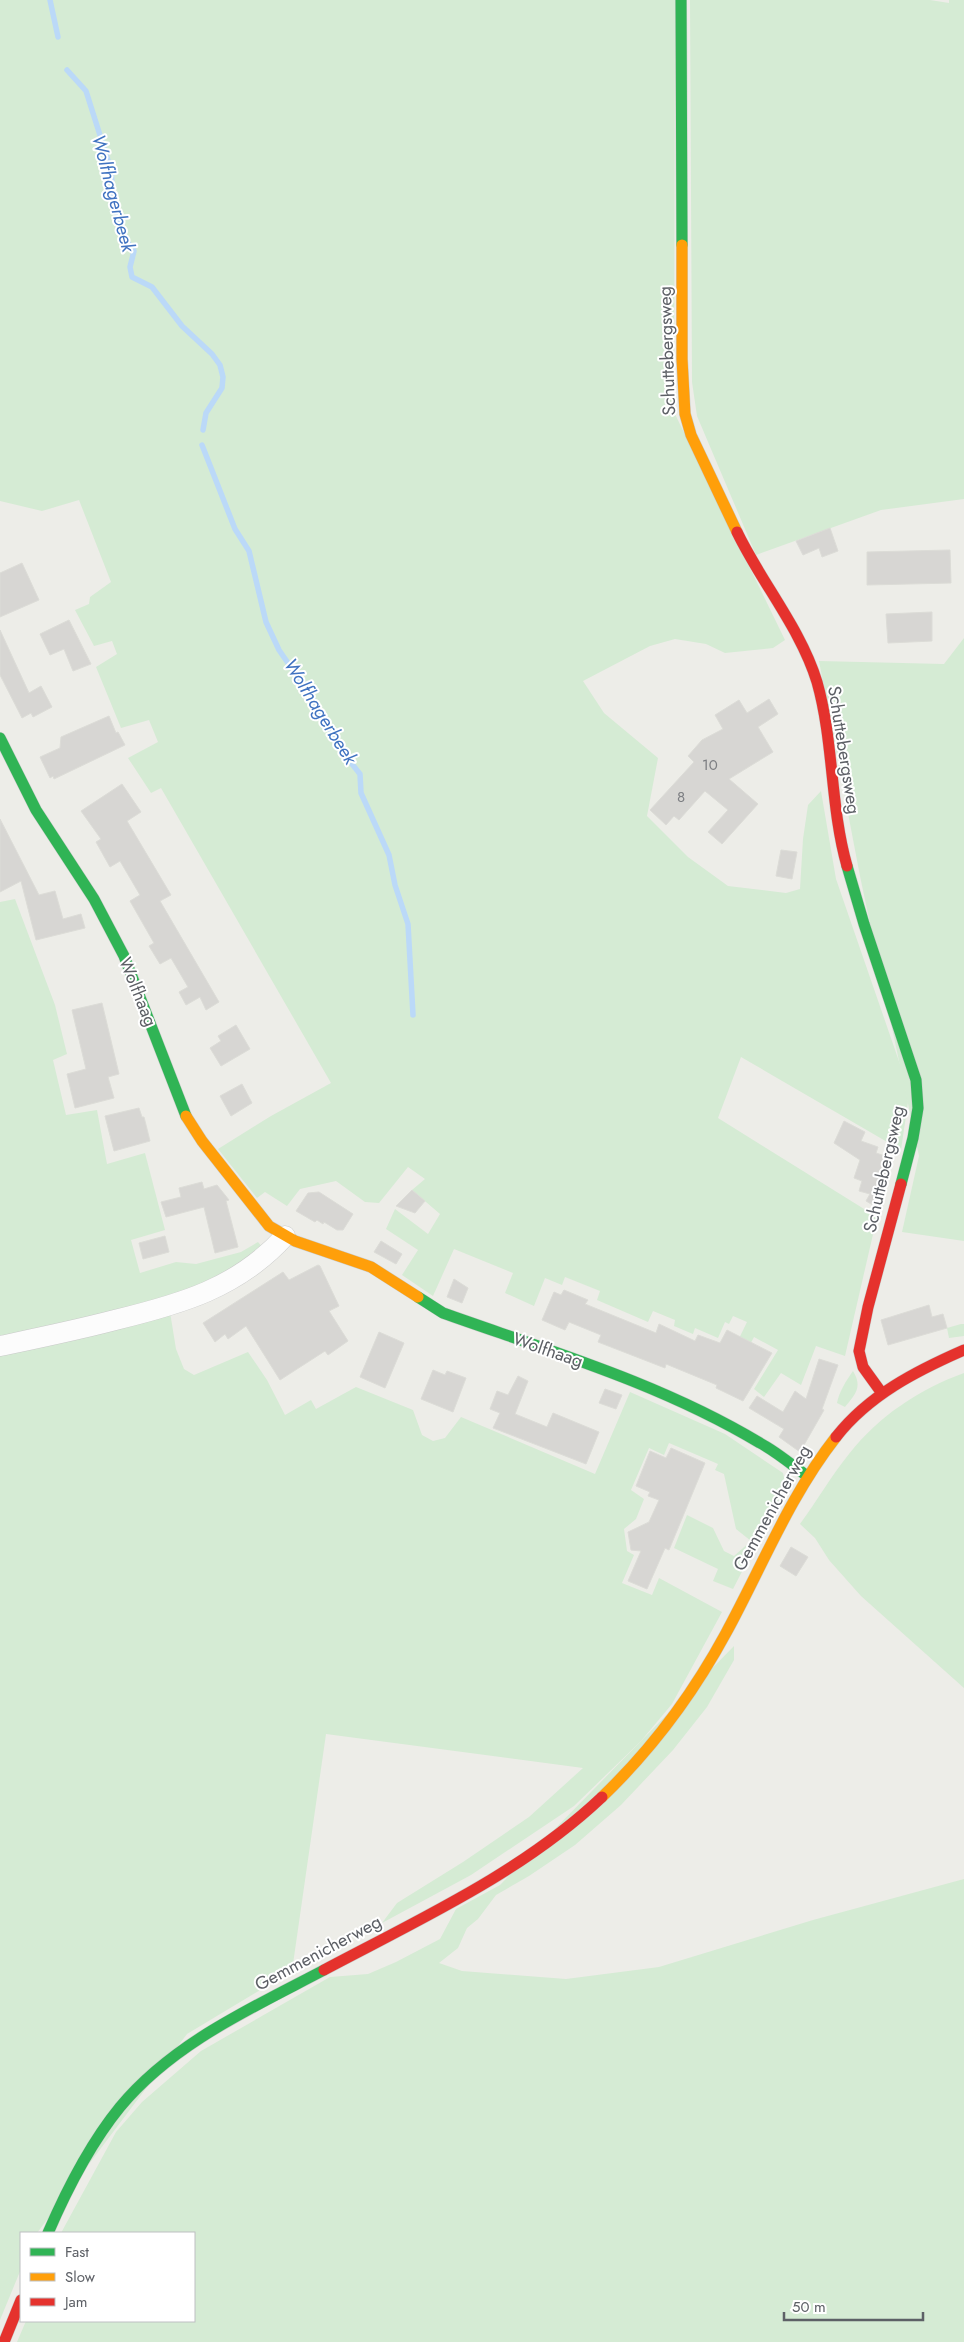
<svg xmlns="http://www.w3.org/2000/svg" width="964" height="2342" viewBox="0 0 964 2342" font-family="Jost,sans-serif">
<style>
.green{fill:#d5ebd4}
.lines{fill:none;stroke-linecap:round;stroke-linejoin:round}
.stream{stroke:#bbd9f8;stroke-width:5.5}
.building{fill:#d7d6d3;stroke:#dcdcd7}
.street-casing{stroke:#cacbca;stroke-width:21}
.fast-casing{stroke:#cacbca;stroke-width:12}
.slow-casing{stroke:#cacbca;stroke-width:12}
.jam-casing{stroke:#cacbca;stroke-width:12}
.street{stroke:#fcfcfc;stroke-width:20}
.fast{stroke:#30b455;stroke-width:11}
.slow{stroke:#ff9f0a;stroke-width:11}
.jam{stroke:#e5322d;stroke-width:11}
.labels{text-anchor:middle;stroke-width:4;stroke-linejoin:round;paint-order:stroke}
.number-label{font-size:15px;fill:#7c7e82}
.street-label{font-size:18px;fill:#5d6066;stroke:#fff}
.water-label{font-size:19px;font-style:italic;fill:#4073c1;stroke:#fff}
</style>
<rect width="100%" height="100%" fill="#edede8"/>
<!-- green -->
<g class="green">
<polygon points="0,0 675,0 674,412 785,640 773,648 725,653 706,644 675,639 650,646 583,681 604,713 658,758 647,816 688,857 728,886 786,893 800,889 803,839 808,805 821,791 836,879 902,1070 908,1102 901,1150 741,1057 718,1118 877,1217 845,1356 816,1346 801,1385 781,1373 764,1397 754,1389 778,1350 754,1337 742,1360 731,1355 747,1322 733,1316 729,1324 725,1322 718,1338 695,1328 693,1334 674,1326 675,1320 653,1311 648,1322 597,1300 600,1291 565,1277 562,1285 545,1278 534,1306 505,1293 513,1273 454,1249 433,1296 402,1275 418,1250 386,1229 395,1209 428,1234 440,1214 412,1190 425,1179 408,1167 379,1203 365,1202 336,1181 300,1189 287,1206 265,1192 257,1198 218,1149 271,1116 331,1083 161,788 151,793 128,758 158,742 149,720 121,728 96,667 117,654 112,641 94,646 75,610 89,604 90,597 111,582 79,500 42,511 0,501"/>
<polygon points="690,0 930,0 949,3 949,0 964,0 964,499 881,510 756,555 697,416 692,382"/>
<polygon points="964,638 964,1241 902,1232 919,1156 860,876 819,661 944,664"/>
<polygon points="15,899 55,1005 67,1054 53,1060 66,1115 97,1110 107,1164 145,1153 165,1230 131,1240 140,1273 176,1262 196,1264 241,1252 258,1242 264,1249 204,1290 0,1339 0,902"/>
<polygon points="170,1312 176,1349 184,1369 194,1375 248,1352 267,1380 285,1415 311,1400 316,1409 356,1387 413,1410 422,1435 433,1441 445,1438 461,1417 595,1474 630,1392 725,1434 783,1473 786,1486 733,1589 713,1581 718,1569 674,1548 687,1515 713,1528 724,1551 734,1556 751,1541 736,1529 724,1474 715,1470 718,1464 669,1443 664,1455 649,1448 631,1490 644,1499 636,1519 624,1529 627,1551 634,1555 622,1583 652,1595 659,1578 722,1612 672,1704 641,1741 574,1806 471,1875 382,1923 397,1903 463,1862 529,1817 583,1768 326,1734 292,1971 187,2034 37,2233 21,2233 21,2269 0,2320 0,1354"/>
<polygon points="961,1324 964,1324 964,1336 949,1338 947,1328"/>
<path d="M853,1371C863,1387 855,1395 845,1407L837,1403C839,1392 846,1381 853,1371Z"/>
<path d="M964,1373V1688L861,1596L829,1560L815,1538L800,1524C817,1501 831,1476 849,1454C878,1417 919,1389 964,1373Z"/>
<polygon points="734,1646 734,1660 707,1707 673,1750 621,1805 575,1845 529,1876 496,1895 478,1919 467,1928 458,1948 439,1963 462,1971 566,1979 659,1967 813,1920 964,1879 964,2342 17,2342 26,2321 194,2321 194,2233 61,2233 116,2132 142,2102 201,2051 330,1977 368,1974 396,1962 440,1939 456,1909 500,1885"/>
</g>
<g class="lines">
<!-- stream -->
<g class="stream">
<polyline points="50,0 58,37"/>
<polyline points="67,70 86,91 111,170 113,197 122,235 134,251 130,267 132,277 152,287 182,326 212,354 220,365 223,377 222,388 206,413 203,430"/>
<polyline points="202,445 235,529 249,551 266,622 279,650 319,708 340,749 360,774 361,793 389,855 395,885 408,924 413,1015"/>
</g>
</g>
<!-- building -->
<g class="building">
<polygon points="830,528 838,551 822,557 819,548 803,555 796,541"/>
<polygon points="950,550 951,583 867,585 867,552"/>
<polygon points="22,563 39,600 0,617 0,573"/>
<polygon points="932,612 932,641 888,643 886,614"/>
<polygon points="69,620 91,664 73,671 64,649 50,655 40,634"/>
<polygon points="0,630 29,693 41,686 52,707 33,717 31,713 22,718 0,675"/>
<polygon points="769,699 778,714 758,727 773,752 729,779 758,804 722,844 708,832 728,810 705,791 679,820 674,816 666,825 650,810 694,762 688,756 702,740 723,729 715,715 739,700 747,713"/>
<polygon points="109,716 116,733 118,732 125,745 54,779 53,776 50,778 40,757 60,748 61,737"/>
<polygon points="122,784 141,812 127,821 171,895 160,901 219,1002 206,1010 200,997 186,1005 179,992 188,987 171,958 160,964 149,946 154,943 130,901 140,895 120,861 110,867 96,842 101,839 81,811"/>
<polygon points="0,819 39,895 55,891 63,919 81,914 85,928 36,940 21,881 0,892"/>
<polygon points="781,850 797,852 792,879 776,876"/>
<polygon points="102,1003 119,1074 108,1077 114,1098 75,1108 67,1074 86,1069 72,1010"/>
<polygon points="236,1025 250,1049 221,1066 210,1048 221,1041 218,1036"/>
<polygon points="242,1084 252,1103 231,1116 220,1096"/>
<polygon points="139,1108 142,1117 144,1117 150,1141 114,1151 105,1116"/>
<polygon points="844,1121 865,1132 861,1141 878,1147 876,1153 892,1158 878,1208 866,1201 870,1194 859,1191 862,1181 854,1178 860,1160 834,1143"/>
<polygon points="202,1182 204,1189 217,1185 229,1200 226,1201 238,1247 215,1253 204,1207 166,1217 161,1202 181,1197 179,1188"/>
<polygon points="412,1190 425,1201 415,1213 396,1206"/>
<polygon points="319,1192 353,1214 343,1230 337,1230 324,1222 323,1224 317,1220 315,1222 296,1211 308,1193"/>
<polygon points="165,1236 169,1252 143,1259 139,1243"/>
<polygon points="381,1241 402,1254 396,1264 374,1252"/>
<polygon points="318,1265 320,1266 339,1306 329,1311 348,1341 328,1355 325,1351 280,1380 246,1326 228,1339 225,1334 215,1342 203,1323 283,1272 289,1280"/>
<polygon points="454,1279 468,1288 462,1303 447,1297"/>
<polygon points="564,1290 588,1300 585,1304 656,1333 659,1324 695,1341 698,1335 720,1343 727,1330 772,1353 743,1401 716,1388 717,1385 666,1364 665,1368 598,1342 601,1335 569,1322 565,1330 542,1320 554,1292 561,1295"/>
<polygon points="929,1305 932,1317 943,1314 947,1328 888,1345 881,1320"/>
<polygon points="379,1332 404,1343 385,1388 360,1377"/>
<polygon points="819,1359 838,1365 822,1409 824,1410 800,1452 779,1437 784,1429 749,1408 757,1396 783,1412 795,1391 806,1399"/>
<polygon points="433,1370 445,1375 447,1371 466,1378 453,1412 421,1399"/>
<polygon points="518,1376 528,1381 515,1414 547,1427 553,1413 599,1432 586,1464 493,1428 500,1413 490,1409 497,1391 508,1395"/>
<polygon points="605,1389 622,1395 616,1409 599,1403"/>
<polygon points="671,1448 705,1463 669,1550 665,1548 647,1589 628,1581 641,1551 631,1550 628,1532 649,1522 659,1500 648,1496 650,1492 636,1486 650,1451 666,1458"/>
<polygon points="791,1547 808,1557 796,1576 780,1566"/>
</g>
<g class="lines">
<!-- street casing -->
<g class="street-casing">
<path id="street" d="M0,1346C38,1338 77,1330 115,1320C181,1304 238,1288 285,1236"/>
</g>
<!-- fast casing -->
<g class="fast-casing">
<g id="fast">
<polyline points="681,0 682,245"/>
<polyline points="0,738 36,810 94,899 124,956 186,1116"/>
<polyline points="847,866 864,924 916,1080 918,1108 913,1138 901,1184"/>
<path d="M418,1297L443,1313C550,1351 662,1384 760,1443C777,1452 792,1465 807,1476"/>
<path d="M48,2233C67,2189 89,2145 120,2107C173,2043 252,2008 324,1970"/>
</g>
</g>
<!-- slow casing -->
<g class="slow-casing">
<g id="slow">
<polyline points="682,245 682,359 685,414 691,435 737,532"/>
<polyline points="186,1116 202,1141 269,1226 295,1241 371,1267 418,1297"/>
<path d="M602,1797C652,1749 693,1694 726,1633C762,1567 789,1497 836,1437"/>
</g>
</g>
<!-- jam casing -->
<g class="jam-casing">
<g id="jam">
<path d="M737,532C761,582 801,629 817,682C834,742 830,806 847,866"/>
<polyline points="881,1392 863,1367 859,1351 868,1307 901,1184"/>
<path d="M836,1437C869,1395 916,1371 964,1350"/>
<path d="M324,1970C420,1919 523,1872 602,1797"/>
<polyline points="4,2342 21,2300"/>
</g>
</g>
<!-- street -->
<use href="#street" class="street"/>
<!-- fast -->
<use href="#fast" class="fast"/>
<!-- slow -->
<use href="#slow" class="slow"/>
<!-- jam -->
<use href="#jam" class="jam"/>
</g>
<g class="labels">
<!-- number labels -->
<g class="number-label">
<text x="710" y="770">10</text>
<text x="681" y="802">8</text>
</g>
<!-- street labels -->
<g class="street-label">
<text transform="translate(667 351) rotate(-92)" y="6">Schuttebergsweg</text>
<text transform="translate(844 750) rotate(81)" y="6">Schuttebergsweg</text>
<text transform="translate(138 992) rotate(68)" y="6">Wolfhaag</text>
<text transform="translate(884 1169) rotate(-77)" y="6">Schuttebergsweg</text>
<text transform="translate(548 1350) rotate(19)" y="6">Wolfhaag</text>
<text transform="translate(772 1508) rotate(-61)" y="6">Gemmenicherweg</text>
<text transform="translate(318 1953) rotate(-28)" y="6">Gemmenicherweg</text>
</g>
<!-- water labels -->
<g class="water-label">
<text transform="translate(114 193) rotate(75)" y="7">Wolfhagerbeek</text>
<text transform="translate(321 711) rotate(58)" y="7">Wolfhagerbeek</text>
</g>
</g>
<!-- legend -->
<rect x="20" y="2232" width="175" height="90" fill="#ffffff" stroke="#bebfc2"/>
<rect x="30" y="2248" width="25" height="8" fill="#30b455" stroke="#bebfc2"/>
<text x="65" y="2257" font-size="15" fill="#5d6066">Fast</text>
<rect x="30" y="2273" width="25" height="8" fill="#ff9f0a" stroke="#bebfc2"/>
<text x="65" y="2282" font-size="15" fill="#5d6066">Slow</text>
<rect x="30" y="2298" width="25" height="8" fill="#e5322d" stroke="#bebfc2"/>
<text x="65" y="2307" font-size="15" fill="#5d6066">Jam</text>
<!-- scale -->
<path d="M784 2312v8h139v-8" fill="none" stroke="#5d6066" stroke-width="2.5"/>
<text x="792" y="2312" font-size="15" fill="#5d6066" stroke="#ffffff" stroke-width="4" paint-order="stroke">50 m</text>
</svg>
